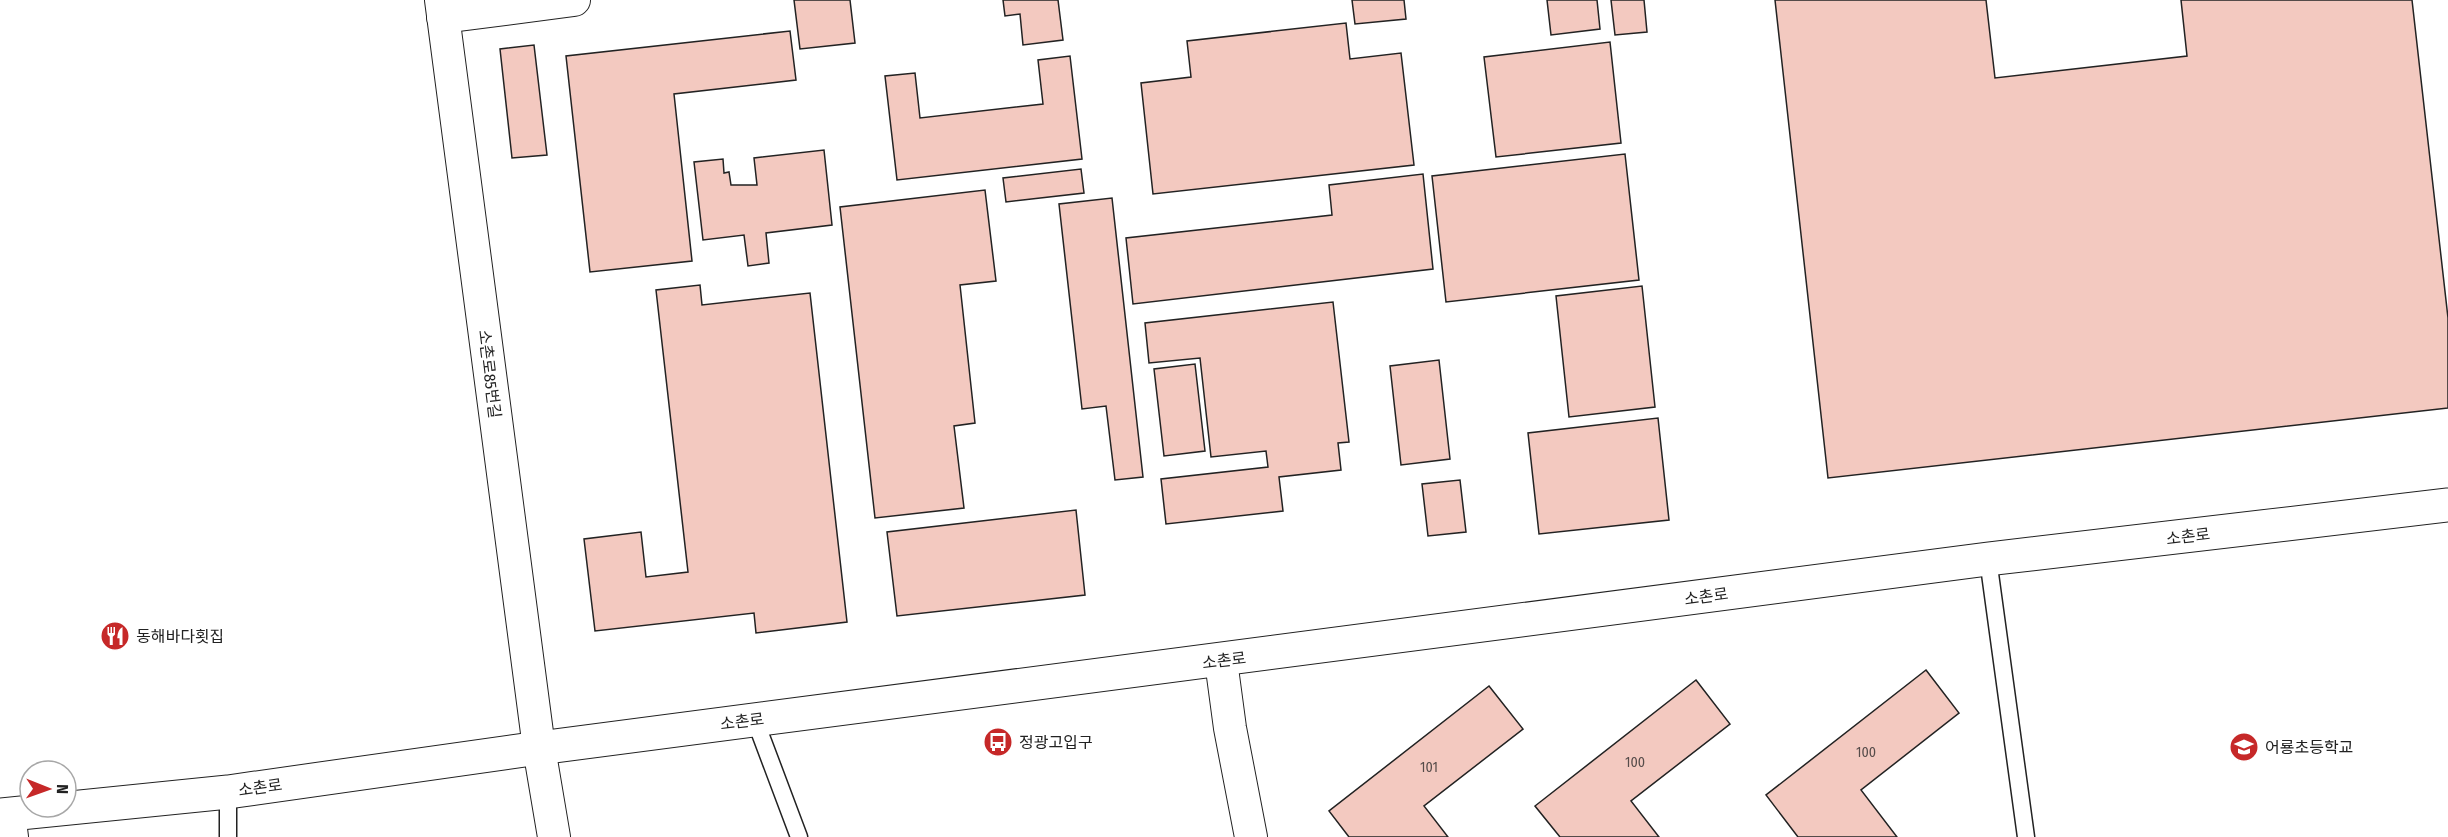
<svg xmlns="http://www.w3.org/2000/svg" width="2448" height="837" viewBox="0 0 2448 837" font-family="'Fira Sans Condensed','Noto Sans KR',sans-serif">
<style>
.building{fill:#f3c9c0;stroke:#222;stroke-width:1.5}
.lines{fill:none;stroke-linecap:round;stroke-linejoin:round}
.lane-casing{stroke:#222;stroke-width:19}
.street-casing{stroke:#222;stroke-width:34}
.secondary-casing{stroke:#222;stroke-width:35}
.lane{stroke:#fff;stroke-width:16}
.street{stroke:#fff;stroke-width:32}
.secondary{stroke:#fff;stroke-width:33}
.labels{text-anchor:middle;stroke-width:4.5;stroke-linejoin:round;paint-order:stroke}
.number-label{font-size:14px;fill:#564c4a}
.street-label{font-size:16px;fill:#222;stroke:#fff}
.poi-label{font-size:16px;fill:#222;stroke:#fff;text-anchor:start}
</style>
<rect width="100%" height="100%" fill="#fff"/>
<!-- building -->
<g class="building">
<polygon points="794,0 850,0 855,43 800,49"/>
<polygon points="1003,0 1058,0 1063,40 1023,45 1020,14 1005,16"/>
<polygon points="1352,0 1404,0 1406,19 1355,24"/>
<polygon points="1547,0 1597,0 1600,29 1551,35"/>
<polygon points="1611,0 1644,0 1647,32 1615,35"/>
<polygon points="1775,0 1986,0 1995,78 2187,56 2181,0 2412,0 2448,318 2448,408 1828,478"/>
<polygon points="1346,23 1350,59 1401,53 1414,165 1153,194 1141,83 1191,77 1187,41"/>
<polygon points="790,31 796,80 674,94 692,261 590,272 566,56"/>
<polygon points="1610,42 1621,143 1496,157 1484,57"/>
<polygon points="534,45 547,155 512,158 500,49"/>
<polygon points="1070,56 1082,159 897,180 885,76 915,73 920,118 1043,104 1038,60"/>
<polygon points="824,150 832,225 766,233 769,263 748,266 744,235 703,240 694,162 723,159 724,173 729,172 731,185 757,185 754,158"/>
<polygon points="1625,154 1639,280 1446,302 1432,176"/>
<polygon points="1081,169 1084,193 1006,202 1003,178"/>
<polygon points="1423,174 1433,269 1133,304 1126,238 1332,215 1329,185"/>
<polygon points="985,190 996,281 960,285 975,423 954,426 964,508 875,518 840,207"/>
<polygon points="1112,198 1143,477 1115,480 1106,406 1082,409 1059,204"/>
<polygon points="700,285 702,305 810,293 847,622 756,633 754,613 595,631 584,539 641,532 646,577 688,572 656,290"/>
<polygon points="1642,286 1655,407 1569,417 1556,296"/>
<polygon points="1333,302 1349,442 1338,443 1341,470 1279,477 1283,511 1166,524 1161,479 1268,467 1266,451 1211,457 1200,358 1149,363 1145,323"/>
<polygon points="1439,360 1450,459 1401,465 1390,366"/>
<polygon points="1195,364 1205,451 1164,456 1154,369"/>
<polygon points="1658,418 1669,520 1539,534 1528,433"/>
<polygon points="1460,480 1466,532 1428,536 1422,484"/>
<polygon points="1076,510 1085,595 897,616 887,532"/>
<polygon points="1926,670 1959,713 1861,790 1897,837 1798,837 1766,795"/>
<polygon points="1696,680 1730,724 1631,801 1659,837 1560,837 1535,806"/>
<polygon points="1489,686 1523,729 1424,806 1448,837 1349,837 1329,811"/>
</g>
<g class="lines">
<!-- lane casing -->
<g class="lane-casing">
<g id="lane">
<polyline points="1988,559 2026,837"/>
<polyline points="755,720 799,837"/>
<polyline points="228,837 228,792"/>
</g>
</g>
<!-- street casing -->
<g class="street-casing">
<g id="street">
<polyline points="441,0 539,748 554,837"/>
<polyline points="443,17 574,0"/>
<polyline points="1221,661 1230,728 1251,837"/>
<polyline points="9,814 12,837"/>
</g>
</g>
<!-- secondary casing -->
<g class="secondary-casing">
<polyline id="secondary" points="0,815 228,792 539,748 1988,559 2448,505"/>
</g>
<!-- lane -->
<use href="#lane" class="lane"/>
<!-- street -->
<use href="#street" class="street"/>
<!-- secondary -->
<use href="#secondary" class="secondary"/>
</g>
<!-- icons -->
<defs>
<g id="restaurant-disc" transform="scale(1.5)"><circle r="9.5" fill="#c62828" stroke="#fff"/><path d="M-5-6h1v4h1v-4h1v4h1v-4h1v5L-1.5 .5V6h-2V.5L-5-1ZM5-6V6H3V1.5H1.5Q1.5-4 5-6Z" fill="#fff"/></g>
<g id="bus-disc" transform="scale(1.5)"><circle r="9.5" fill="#c62828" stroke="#fff"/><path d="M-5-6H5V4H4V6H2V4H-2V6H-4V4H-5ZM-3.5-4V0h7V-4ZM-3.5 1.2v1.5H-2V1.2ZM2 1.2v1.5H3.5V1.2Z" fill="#fff"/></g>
<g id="school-disc" transform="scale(1.5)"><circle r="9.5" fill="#c62828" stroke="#fff"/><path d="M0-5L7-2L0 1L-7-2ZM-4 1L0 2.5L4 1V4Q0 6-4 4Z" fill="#fff"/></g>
</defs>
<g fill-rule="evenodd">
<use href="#restaurant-disc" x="115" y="636"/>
<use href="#bus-disc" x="998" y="742"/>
<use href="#school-disc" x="2244" y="747"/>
</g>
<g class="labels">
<!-- number labels -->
<g class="number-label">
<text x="1866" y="757">100</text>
<text x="1635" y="767">100</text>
<text x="1429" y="772">101</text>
</g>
<!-- street labels -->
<g class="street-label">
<text transform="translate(490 374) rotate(83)" y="6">소촌로85번길</text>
<text transform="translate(2188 536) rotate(-7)" y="6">소촌로</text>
<text transform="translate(1706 596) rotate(-8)" y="6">소촌로</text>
<text transform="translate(1224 660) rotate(-7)" y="6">소촌로</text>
<text transform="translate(742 721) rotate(-7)" y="6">소촌로</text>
<text transform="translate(260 787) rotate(-8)" y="6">소촌로</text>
</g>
<!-- poi labels -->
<g class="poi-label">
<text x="136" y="642">동해바다횟집</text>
<text x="1019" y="748">정광고입구</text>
<text x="2265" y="753">어룡초등학교</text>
</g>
</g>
<!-- north arrow -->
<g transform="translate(48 789) rotate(91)"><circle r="28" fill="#ffffff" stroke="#a7a7a7" stroke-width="1.5"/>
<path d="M0-4.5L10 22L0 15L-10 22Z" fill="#c62828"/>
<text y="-9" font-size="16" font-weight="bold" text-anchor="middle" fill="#222222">N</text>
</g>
</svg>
